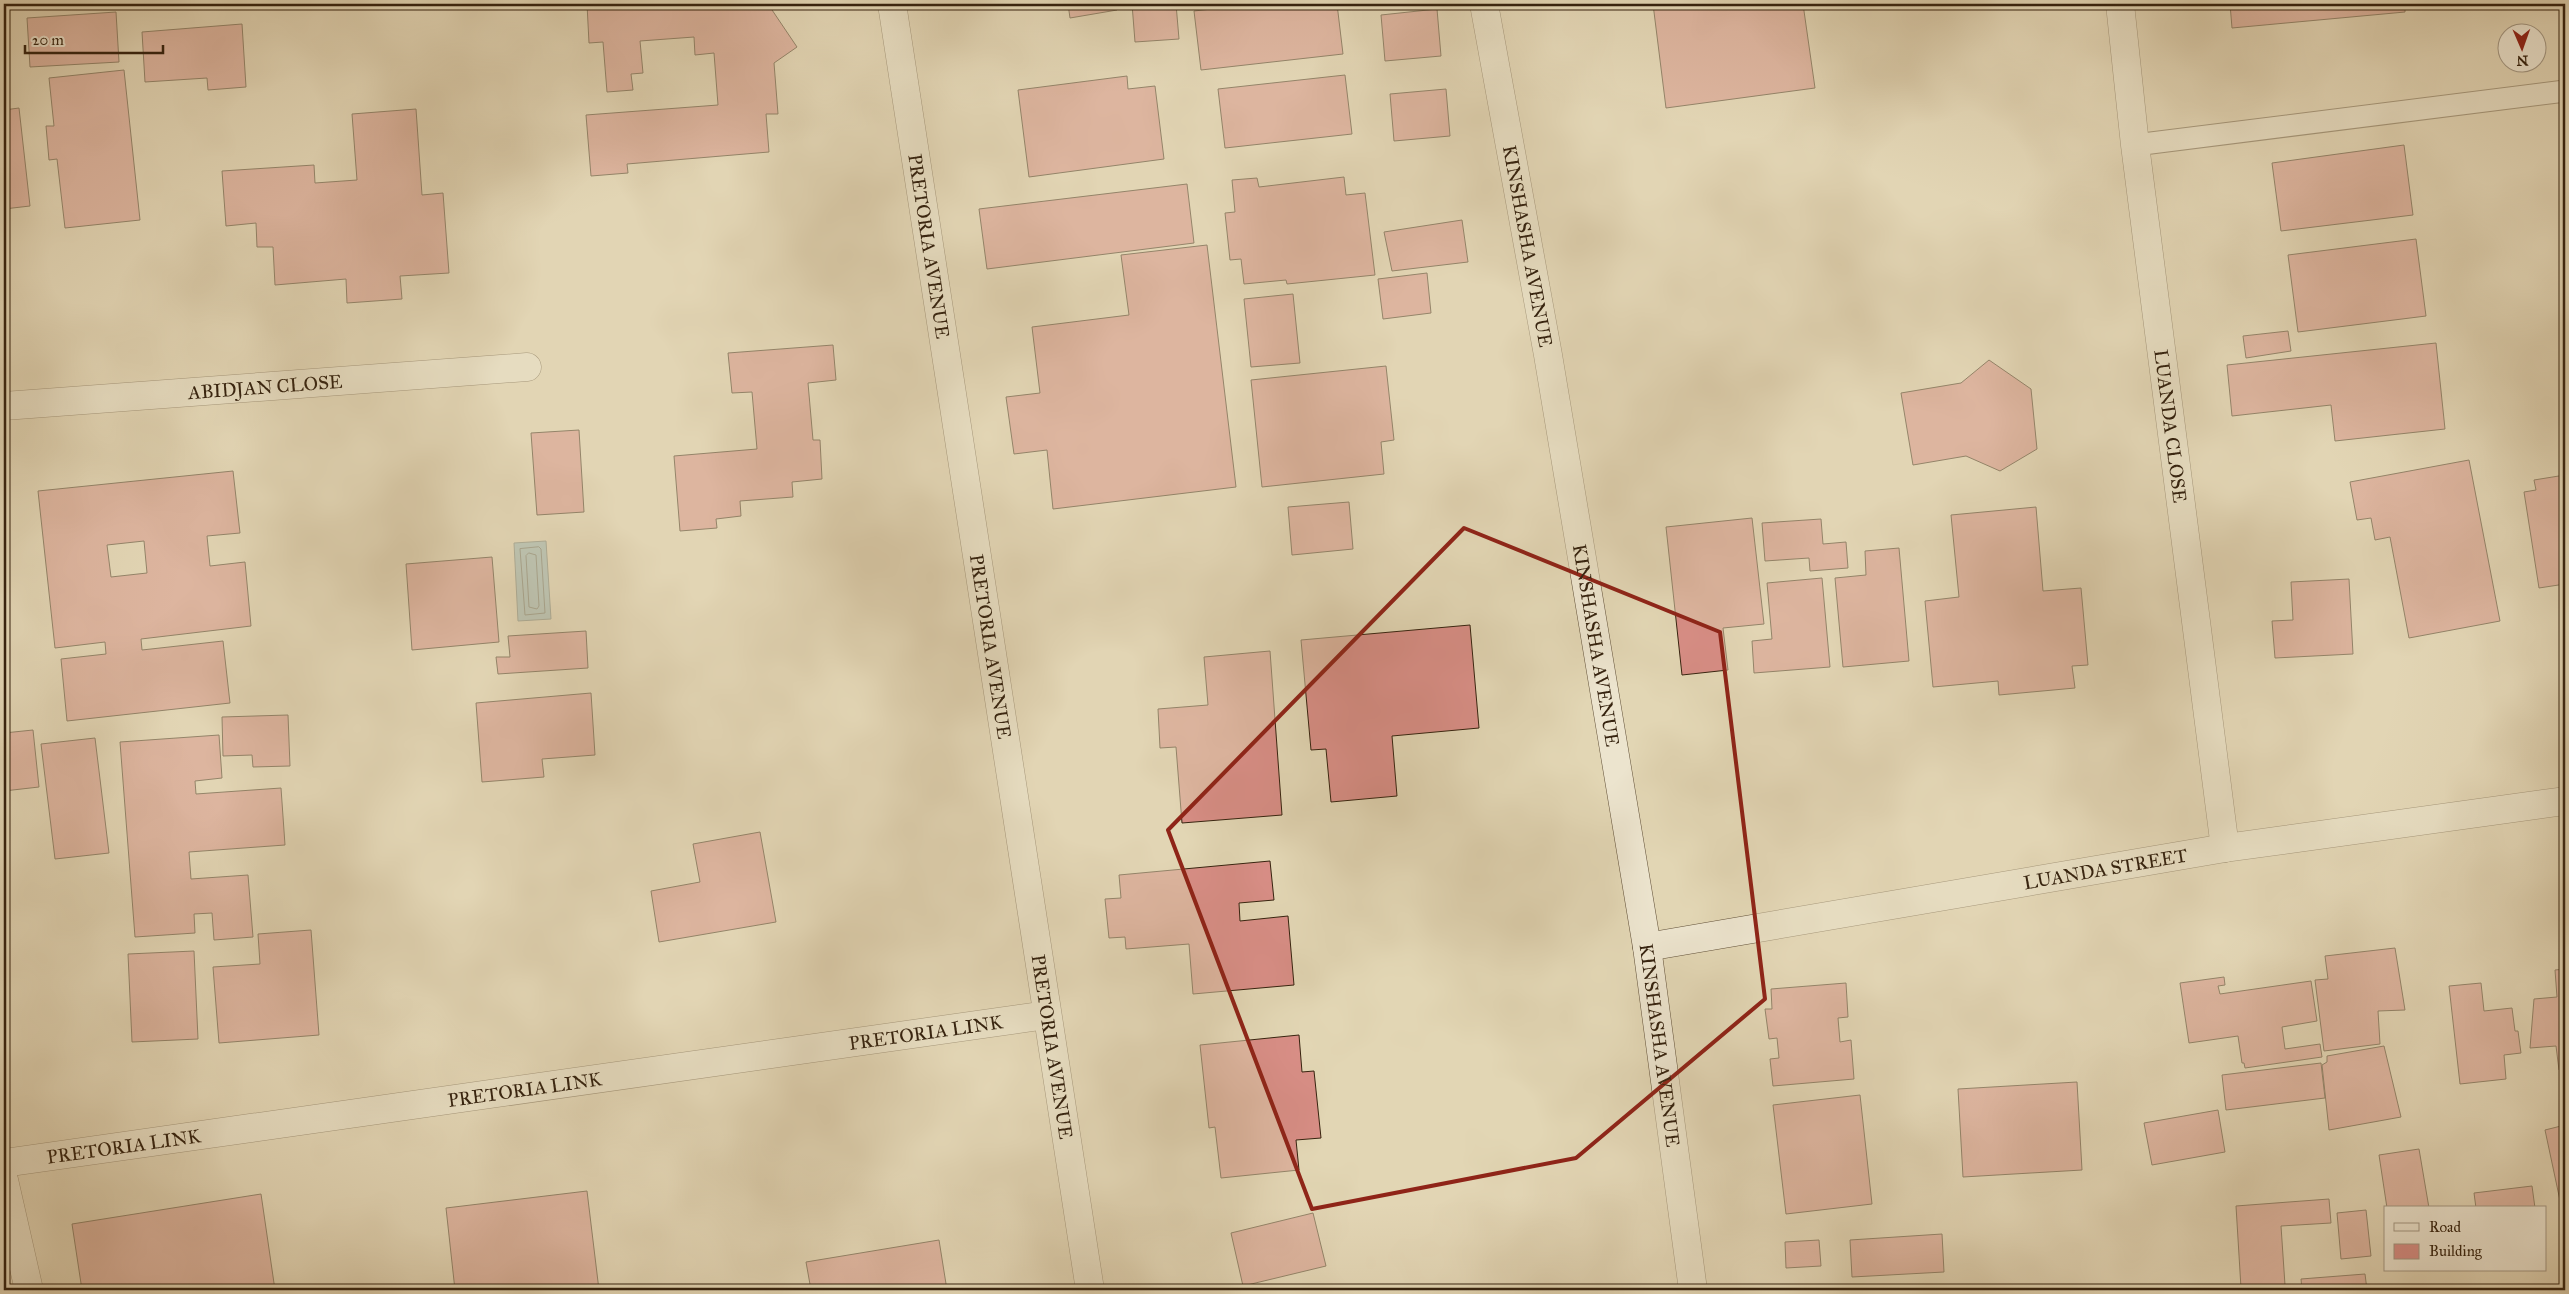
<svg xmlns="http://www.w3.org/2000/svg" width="2569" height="1294" viewBox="0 0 2569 1294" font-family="'IM FELL Great Primer',serif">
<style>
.water{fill:#97b7b6;stroke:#707c73}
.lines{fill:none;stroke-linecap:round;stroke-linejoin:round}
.shore{stroke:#666d62;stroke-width:1}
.building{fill:#d88e86;stroke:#36230f;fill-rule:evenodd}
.lane-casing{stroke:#615038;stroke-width:23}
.street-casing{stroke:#615038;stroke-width:29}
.lane{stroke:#ece4ce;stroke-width:21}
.street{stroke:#ece4ce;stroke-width:28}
.marked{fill:none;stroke:#8f2418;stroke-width:4;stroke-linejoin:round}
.labels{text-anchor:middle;stroke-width:4.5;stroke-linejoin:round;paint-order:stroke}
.street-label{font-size:19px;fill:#36230f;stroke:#ece4ce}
</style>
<rect width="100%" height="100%" fill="#e2d6b4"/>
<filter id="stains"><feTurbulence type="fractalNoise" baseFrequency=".004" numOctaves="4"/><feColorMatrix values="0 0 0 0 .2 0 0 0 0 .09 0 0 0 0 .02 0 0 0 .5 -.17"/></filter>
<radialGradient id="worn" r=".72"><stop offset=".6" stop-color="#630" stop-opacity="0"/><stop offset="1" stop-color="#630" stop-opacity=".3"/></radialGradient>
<!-- water -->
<polygon class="water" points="546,541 551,619 518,621 514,543"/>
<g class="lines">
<!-- shore -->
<g class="shore">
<polygon points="539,547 541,549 545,613 525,615 520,549"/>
<polygon points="529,553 536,555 539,606 537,609 529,607 526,556"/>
</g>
</g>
<!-- building -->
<g class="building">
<polygon points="587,4 768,4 797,47 774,63 778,114 766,114 769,152 627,164 628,173 591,176 586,115 718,105 714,53 695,55 694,37 640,41 643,73 631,74 633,90 607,92 603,42 589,43"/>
<polygon points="1068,4 1116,4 1117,10 1070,18"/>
<polygon points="1132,4 1176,4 1179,39 1135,42"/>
<polygon points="1256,4 1337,4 1343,54 1201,70 1194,11"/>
<polygon points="1653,4 1803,4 1815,88 1666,108"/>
<polygon points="2230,4 2405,4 2405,12 2232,28"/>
<polygon points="1437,9 1441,56 1385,61 1381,15"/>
<polygon points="116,12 119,62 30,67 27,18"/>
<polygon points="242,24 246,87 208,90 207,78 145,82 142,32"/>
<polygon points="124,70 140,220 65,228 57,159 49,160 46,126 54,126 49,78"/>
<polygon points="1345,75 1352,134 1225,148 1218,89"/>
<polygon points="1127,76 1128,89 1155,86 1164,159 1029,177 1018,90"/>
<polygon points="1446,89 1450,136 1394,141 1390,94"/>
<polygon points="19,108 30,206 4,209 4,110"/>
<polygon points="416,109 422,195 443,193 449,273 400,276 402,299 347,303 346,279 275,285 273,247 257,247 256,223 226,226 222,171 314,165 315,183 357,180 352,114"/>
<polygon points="2404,145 2413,215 2281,231 2272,163"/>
<polygon points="1344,177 1346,195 1365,193 1375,275 1287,284 1286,280 1244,284 1241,259 1230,260 1225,213 1235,212 1232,180 1257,178 1259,187"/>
<polygon points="1187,184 1194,243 987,269 979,209"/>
<polygon points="1462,220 1468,262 1392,271 1384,232"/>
<polygon points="2416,239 2426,316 2298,332 2288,255"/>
<polygon points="1207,245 1236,487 1053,509 1047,450 1014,454 1006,397 1040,393 1032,327 1129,315 1121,255"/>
<polygon points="1427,273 1431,313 1383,319 1378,279"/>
<polygon points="1293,294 1300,363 1251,367 1244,299"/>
<polygon points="2288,331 2291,351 2246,358 2243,336"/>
<polygon points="2436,343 2445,429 2335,441 2331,405 2232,416 2227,365"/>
<polygon points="833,345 836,380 808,383 813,440 820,440 822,479 792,482 793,497 740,501 741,516 716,519 717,528 680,531 674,456 757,449 752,392 732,393 728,353"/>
<polygon points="1989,360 2031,389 2037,449 2000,471 1966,456 1913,465 1901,393 1961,383"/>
<polygon points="1386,366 1394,440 1381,442 1384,474 1262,487 1251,380"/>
<polygon points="579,430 584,512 537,515 531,433"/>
<polygon points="2469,460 2500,621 2409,638 2390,537 2375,540 2371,518 2357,520 2350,482"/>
<path d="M233,471L240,533L207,536L210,566L245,562L251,626L141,639L142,650L223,641L230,703L67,721L61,659L106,654L105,642L55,648L38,491ZM144,541L147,573L111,577L107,545Z"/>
<polygon points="2565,475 2565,584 2539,588 2524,492 2536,490 2534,480"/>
<polygon points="1349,502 1353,549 1292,555 1288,507"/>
<polygon points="2036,507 2043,591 2081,588 2088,665 2072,666 2075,688 1999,695 1998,681 1933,687 1925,601 1959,597 1951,515"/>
<polygon points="1752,518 1764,624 1723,628 1728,670 1682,675 1666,527"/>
<polygon points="1821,519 1823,544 1846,542 1848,568 1810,571 1809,558 1765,561 1762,523"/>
<polygon points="1899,548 1909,661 1843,667 1835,578 1866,575 1865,551"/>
<polygon points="492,557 499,642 412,650 406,564"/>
<polygon points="1822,578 1830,667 1754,673 1752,641 1772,639 1767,583"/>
<polygon points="2349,579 2353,654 2275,658 2272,621 2293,620 2291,582"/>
<polygon points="1470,625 1479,728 1392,736 1397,796 1331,802 1326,749 1311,750 1301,640"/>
<polygon points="586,631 588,668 498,674 496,657 510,657 508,636"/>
<polygon points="1270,651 1282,815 1182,823 1176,747 1160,748 1158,709 1208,705 1204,657"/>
<polygon points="591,693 595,755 542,759 544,777 482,782 476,703"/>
<polygon points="288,715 290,766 253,767 252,755 223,756 222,717"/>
<polygon points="33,730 39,787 4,791 4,733"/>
<polygon points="219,735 222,778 195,781 196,794 281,788 285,845 189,852 191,879 248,875 253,937 214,940 212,913 194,914 195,933 135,937 120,742"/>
<polygon points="95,738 109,853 55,859 41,744"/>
<polygon points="760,832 776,922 659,942 651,891 700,882 693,844"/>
<polygon points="1270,861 1274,900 1239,903 1240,921 1288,916 1294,985 1193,994 1189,944 1126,949 1125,937 1109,938 1105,899 1121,898 1119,875"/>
<polygon points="311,930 319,1035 219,1043 213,967 260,964 258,934"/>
<polygon points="2395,948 2405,1010 2378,1011 2380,1044 2324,1051 2315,980 2328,979 2325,956"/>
<polygon points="194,951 198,1039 132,1042 128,954"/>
<polygon points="2565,969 2565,1070 2559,1070 2556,1046 2530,1048 2534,999 2557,997 2555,970"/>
<polygon points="2224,977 2225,985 2218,986 2220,994 2311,981 2317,1021 2282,1027 2285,1049 2320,1044 2322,1057 2245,1068 2244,1063 2242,1063 2238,1036 2189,1043 2180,983"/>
<polygon points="1846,983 1848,1017 1838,1018 1840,1042 1851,1040 1854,1079 1773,1086 1770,1059 1779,1058 1777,1038 1769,1039 1765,1009 1772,1009 1771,989"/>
<polygon points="2481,983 2484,1011 2512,1008 2515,1031 2518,1031 2521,1053 2504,1055 2506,1079 2460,1084 2449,986"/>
<polygon points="1299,1035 1302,1072 1314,1071 1321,1138 1296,1140 1299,1170 1221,1178 1215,1127 1209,1128 1200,1045"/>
<polygon points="2384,1046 2401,1117 2329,1130 2322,1065 2327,1062 2327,1056"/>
<polygon points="2321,1063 2325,1098 2226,1110 2222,1075"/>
<polygon points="2077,1082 2082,1170 1963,1177 1958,1089"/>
<polygon points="1860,1095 1872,1204 1786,1214 1773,1105"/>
<polygon points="2218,1110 2225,1152 2152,1165 2144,1123"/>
<polygon points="2565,1125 2565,1224 2545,1130"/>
<polygon points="2419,1149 2429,1208 2387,1208 2379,1155"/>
<polygon points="2532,1186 2535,1208 2476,1208 2474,1193"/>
<polygon points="587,1191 599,1290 535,1290 535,1288 455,1290 446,1208"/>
<polygon points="261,1194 275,1290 82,1290 72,1224"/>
<polygon points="2329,1199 2331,1223 2281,1226 2285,1285 2241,1288 2236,1206"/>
<polygon points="2366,1210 2371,1256 2341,1259 2337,1213"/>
<polygon points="1313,1213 1326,1266 1243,1286 1231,1233"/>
<polygon points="1942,1234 1944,1272 1852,1277 1850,1240"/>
<polygon points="939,1240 947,1290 811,1290 806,1262"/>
<polygon points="1819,1240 1821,1266 1786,1268 1785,1242"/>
<polygon points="2365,1274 2367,1290 2302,1290 2301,1279"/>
</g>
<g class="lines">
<!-- lane casing -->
<g class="lane-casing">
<polyline id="lane" points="2135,145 2565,91"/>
</g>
<!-- street casing -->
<g class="street-casing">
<g id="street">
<path id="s1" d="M892,4L1090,1290"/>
<path id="s2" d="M1484,4L1548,355L1647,947L1693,1290"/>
<path id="s3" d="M2120,4L2135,145L2225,848"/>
<path id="s4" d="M4,406L527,367"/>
<path id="s5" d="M1647,947L2225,848L2565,801"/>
<path id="s6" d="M4,1163L1047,1015"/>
<polyline points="4,1180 29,1290"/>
</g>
</g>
<!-- lane -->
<use href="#lane" class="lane"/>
<!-- street -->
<use href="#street" class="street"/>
</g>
<!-- marked area -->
<path d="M0 0H2569V1294H0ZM1464,528L1720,632L1765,999L1576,1158L1312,1209L1168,830Z" fill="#e2d6b4" fill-opacity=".55" fill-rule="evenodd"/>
<path class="marked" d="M1464,528L1720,632L1765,999L1576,1158L1312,1209L1168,830Z"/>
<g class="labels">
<!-- street labels -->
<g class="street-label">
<text dy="7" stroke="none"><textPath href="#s2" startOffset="246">KINSHASHA AVENUE</textPath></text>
<text dy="7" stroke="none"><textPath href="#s1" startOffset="245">PRETORIA AVENUE</textPath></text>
<text dy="7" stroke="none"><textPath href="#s4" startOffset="262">ABIDJAN CLOSE</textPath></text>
<text dy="7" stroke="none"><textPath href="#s3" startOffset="425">LUANDA CLOSE</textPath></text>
<text dy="7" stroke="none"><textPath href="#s2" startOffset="651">KINSHASHA AVENUE</textPath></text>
<text dy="7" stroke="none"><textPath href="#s1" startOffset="650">PRETORIA AVENUE</textPath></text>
<text dy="7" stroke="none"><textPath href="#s5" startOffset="465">LUANDA STREET</textPath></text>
<text dy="7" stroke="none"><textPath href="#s6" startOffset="931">PRETORIA LINK</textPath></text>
<text dy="7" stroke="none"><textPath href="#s2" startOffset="1056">KINSHASHA AVENUE</textPath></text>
<text dy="7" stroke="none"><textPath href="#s1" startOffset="1055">PRETORIA AVENUE</textPath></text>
<text dy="7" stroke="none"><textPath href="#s6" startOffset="526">PRETORIA LINK</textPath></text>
<text dy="7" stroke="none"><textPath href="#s6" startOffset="121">PRETORIA LINK</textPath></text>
</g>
</g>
<!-- margin -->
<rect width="2569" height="1294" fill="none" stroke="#e2d6b4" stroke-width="20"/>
<rect x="5" y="5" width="2559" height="1284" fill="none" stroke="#36230f" stroke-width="2.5"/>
<rect x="10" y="10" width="2549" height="1274" fill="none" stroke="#36230f"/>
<!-- legend -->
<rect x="2384" y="1206" width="162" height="65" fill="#ece4ce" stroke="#a39782"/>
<rect x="2394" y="1223" width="25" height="8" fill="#ece4ce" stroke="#a39782"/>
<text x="2429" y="1232" font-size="15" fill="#36230f">Road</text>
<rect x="2394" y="1244" width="25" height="15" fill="#d88e86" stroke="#a39782"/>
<text x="2429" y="1256" font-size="15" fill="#36230f">Building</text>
<!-- north arrow -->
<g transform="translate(2522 48) rotate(178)"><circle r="24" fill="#ece4ce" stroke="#a39782"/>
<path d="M0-4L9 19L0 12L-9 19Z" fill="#8f2418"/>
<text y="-8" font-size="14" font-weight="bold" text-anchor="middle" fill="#36230f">N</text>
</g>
<!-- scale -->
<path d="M25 45v8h138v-8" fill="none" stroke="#36230f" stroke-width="2.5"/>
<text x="32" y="45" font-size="15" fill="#36230f" stroke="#ece4ce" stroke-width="4" paint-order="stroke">20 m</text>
<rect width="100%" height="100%" filter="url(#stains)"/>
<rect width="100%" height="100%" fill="url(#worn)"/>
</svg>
